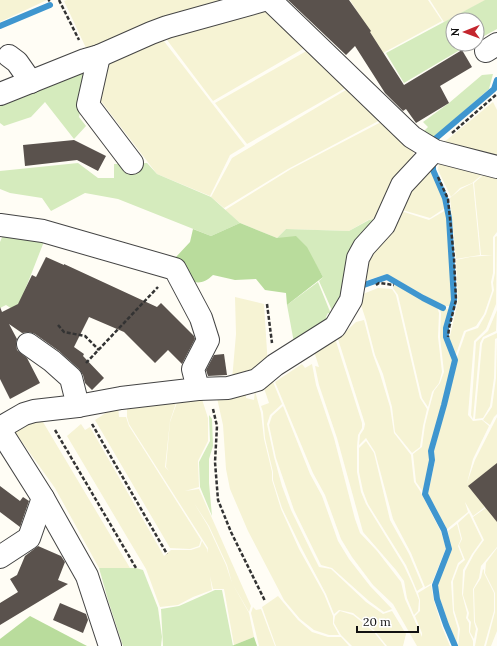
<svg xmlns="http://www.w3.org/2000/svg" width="497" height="646" viewBox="0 0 497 646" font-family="Lora,serif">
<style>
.farmland{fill:#f6f3d4}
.green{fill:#d5ebbd}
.forest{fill:#b9dc9c}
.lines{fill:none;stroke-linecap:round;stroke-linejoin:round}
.stream{stroke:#3f96cf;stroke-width:6}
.building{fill:#5a524d}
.minor-casing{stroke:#444;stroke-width:24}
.path{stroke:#333;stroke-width:2.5;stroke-dasharray:4 2;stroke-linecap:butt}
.minor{stroke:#fff;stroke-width:22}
</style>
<rect width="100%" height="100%" fill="#fffdf5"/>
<!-- farmland -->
<g class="farmland">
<polygon points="0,0 47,0 0,22"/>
<polygon points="67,0 230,0 86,48 64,1"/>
<polygon points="350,0 428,0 442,21 383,53"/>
<polygon points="430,0 486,0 444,22"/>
<polygon points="266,5 308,46 213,101 167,40 172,37 169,32"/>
<polygon points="160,36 245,146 230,155 210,196 157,174 97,96 103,65"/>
<polygon points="310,49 349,86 247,144 215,103"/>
<polygon points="351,87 384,118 288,169 224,208 211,197 232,158"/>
<polygon points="493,102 497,110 497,157 443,143"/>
<polygon points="385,120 413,145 414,160 383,217 368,220 349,231 286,229 277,238 240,223 225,210 291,169"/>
<polygon points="439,162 488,170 472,183 460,188 451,197 438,170"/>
<polygon points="430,170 443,198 445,208 430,218 399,209 406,187"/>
<polygon points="489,170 497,173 497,232 493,237 493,255 481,255 474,183"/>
<polygon points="473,183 480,255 456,259 450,198 461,189"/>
<polygon points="398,210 429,220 446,210 452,301 451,306 445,306 436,302 387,274 358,283 363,258"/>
<polygon points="497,236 496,304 486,329 474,341 468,415 473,421 482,420 489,426 473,459 467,483 475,460 497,417 497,498 473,516 465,502 468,512 447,529 428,494 435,461 434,451 449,394 456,360 466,332 478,328 486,314 494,290 493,283 495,273 495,237"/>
<polygon points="493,255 493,273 491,282 492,291 484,314 476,326 464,331 455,357 448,337 450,336 458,301 456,260 470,257"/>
<polygon points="396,282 436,304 439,313 438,337 442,372 439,383 432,392 428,407 422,398 398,295 393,288"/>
<polygon points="378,288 392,289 396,295 420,398 427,409 423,426 420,447 412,453 395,432 392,407 383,374 375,355 366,320 358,296"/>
<polygon points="235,297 264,304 268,367 232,380 236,334"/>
<polygon points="438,305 443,308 450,310 444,328 444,337 453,360 449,383 429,451 430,459 424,493 416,482 413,454 422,447 425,425 429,409 434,391 440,383 444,372 440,337 441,313"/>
<polygon points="497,310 496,331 483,337 480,343 473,419 471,415 476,342 488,331"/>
<polygon points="364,320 373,355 380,374 390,407 394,433 411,455 414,482 420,491 441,532 446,548 432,583 425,587 411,553 393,519 375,452 366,438 359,445 360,435 364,429 365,424 338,339 356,322"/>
<polygon points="497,333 497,338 495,339 494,378 490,406 483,418 475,419 482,344 484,339"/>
<polygon points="334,335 362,423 362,428 358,435 357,447 357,472 361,492 366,504 404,566 412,583 419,600 418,611 414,615 407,598 404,581 396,570 363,532 337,438 319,385 315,366 319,367 313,348"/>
<polygon points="497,340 497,414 494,417 490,425 483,420 492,407 496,378"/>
<polygon points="302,364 305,368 312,364 316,385 334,438 355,519 360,533 377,551 401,582 405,599 422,637 422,633 415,616 420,611 420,600 418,593 431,585 434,601 442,627 450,646 417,646 393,604 373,585 352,557 341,539 325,495 313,473 275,382"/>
<polygon points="271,381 273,382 282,404 270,415 267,424 274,457 282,486 291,510 311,551 319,567 331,569 366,602 383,614 392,611 406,634 403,646 387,646 374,630 353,613 339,610 334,614 326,594 301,547 282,508 273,480 273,472 265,438 263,412 261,406 269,403 263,385"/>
<polygon points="246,391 246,398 254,400 255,391 261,413 264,439 272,472 272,480 281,509 299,549 324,594 333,616 333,624 339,635 329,635 314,630 300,619 284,600 248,531 230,489 226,469 223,425 217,398"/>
<polygon points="201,396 208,418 208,441 198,461 199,487 185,491 199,489 251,606 249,612 232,583 227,565 209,526 194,503 208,526 226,565 232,583 249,613 254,637 234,645 224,589 213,589 210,576 212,590 193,597 178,605 160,607 146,569 67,436 81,424 85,430 90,427 164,556 171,550 191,550 200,547 202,541 207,549 207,553 208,548 129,424 127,417 127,403 178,397 170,421 165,467 169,471 166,467 170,422 179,397"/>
<polygon points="118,405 119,417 126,417 129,426 201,540 199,546 190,549 170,548 95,420"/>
<polygon points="283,406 310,474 322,496 338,541 349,559 370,586 392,609 384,612 369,601 332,568 321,565 294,510 276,458 269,425 272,416"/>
<polygon points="40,417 130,568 99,568 55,488 15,432"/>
<polygon points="366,441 374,453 390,520 409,554 423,587 417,591 406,565 368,504 363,491 359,472 359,448"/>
<polygon points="497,500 497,547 481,566 479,578 473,589 474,622 476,629 474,639 470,632 471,622 468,618 469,613 463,595 465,571 474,554 484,540 473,517"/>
<polygon points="469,513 482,540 472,554 463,570 462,594 467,613 466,618 469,623 469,632 473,641 473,646 458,646 460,629 454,610 453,581 459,565 465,560 459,545 462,539 458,523"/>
<polygon points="457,524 461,539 458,546 463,559 458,563 451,582 453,612 458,629 457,644 449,625 440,599 437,586 451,550 448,531"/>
<polygon points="497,548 497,631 491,646 486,646 495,612 495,593 485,573 486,563"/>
<polygon points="483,569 484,570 484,573 494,593 494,611 484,646 475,646 478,629 475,622 474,589 481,578"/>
<polygon points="278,596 298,620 312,632 328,637 341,637 349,646 276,646 262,607"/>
<polygon points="253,607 256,610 261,609 275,646 259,646 251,613"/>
<polygon points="340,611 353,615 373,631 385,646 352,646 341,635 334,623 335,616"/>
</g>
<!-- green -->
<g class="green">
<polygon points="485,0 497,0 497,29 477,40 477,20 453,20 453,44 470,44 404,83 386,53"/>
<polygon points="90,69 79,117 86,126 74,139 45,102 31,117 4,126 0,123 0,103"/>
<polygon points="493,74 489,89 432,139 422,133 428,127 423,122 449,103 482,75"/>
<polygon points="78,163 98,178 114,178 114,164 147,163 157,174 211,197 240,223 211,236 118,199 85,193 51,211 42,198 10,193 0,189 0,171"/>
<polygon points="383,217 345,301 334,315 319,281 323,277 315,263 277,238 286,229 349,231 369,220"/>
<polygon points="5,230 45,239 23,295 26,318 6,305 0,308 0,242"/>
<polygon points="318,282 331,314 328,313 326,317 332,323 295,348 287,305"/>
<polygon points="209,415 212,419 213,446 209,459 209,483 212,516 200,487 199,462 210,441"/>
<polygon points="99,568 136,568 143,570 158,608 162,637 161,646 123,646 108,600"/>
<polygon points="215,590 222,590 233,646 163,646 161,609 179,606"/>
</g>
<!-- forest -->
<g class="forest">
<path d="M240,223L277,238L296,236L307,247L323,277L287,305L286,293L265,290L256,279L235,280L213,275C194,293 183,275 176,257L190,242L193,229L211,236Z"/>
<polygon points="30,616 87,646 0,646 0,639"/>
<polygon points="254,637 257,646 232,646 234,645"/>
</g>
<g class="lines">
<!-- stream -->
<g class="stream">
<polyline points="0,26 50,5"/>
<polyline points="435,139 494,89 497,80"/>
<polyline points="433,167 433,170 445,198 449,218 454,300 446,328 446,337 455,360 444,405 431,451 432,460 425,494 444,530 449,549 435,585 437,599 446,625 455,646"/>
<polyline points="358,287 387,277 423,298 443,308"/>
</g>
</g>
<!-- building -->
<g class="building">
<polygon points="288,0 349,0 371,31 370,32 404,85 462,50 472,67 440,86 449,103 416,123 406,109 403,111 385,93 355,46 346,55"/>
<polygon points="74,140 106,156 98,171 77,160 25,166 23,145"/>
<polygon points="46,257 64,265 64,264 157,307 161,303 194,336 195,339 182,364 168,350 155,363 124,332 89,317 74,347 84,354 83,356 104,378 92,390 85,383 83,375 79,369 59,351 35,334 29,332 22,333 9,324 17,339 16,343 17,350 27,358 40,383 10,399 0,379 0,307 2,312 18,304 32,275 36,277"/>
<polygon points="224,354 227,375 208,376 206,370 214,355"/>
<polygon points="497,463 497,522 468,486"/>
<polygon points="0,486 20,501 23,497 29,501 20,527 0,512"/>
<polygon points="38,546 61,556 65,562 58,580 68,584 0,625 0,603 18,592 10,579 17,575 25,556"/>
<polygon points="60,603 86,614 88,620 83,633 53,620"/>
</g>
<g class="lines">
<!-- minor casing -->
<g class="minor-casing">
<g id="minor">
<polyline points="270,0 412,137 435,151 497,167"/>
<polyline points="486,51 497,44"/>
<polyline points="9,56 17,62 31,82"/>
<polyline points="99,56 88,105 132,163"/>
<polyline points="0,94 85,60 99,56 151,33 167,27 264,0"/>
<polyline points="0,225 43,231 175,269 201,318 208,340 193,369 198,389 121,398 78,406 34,411 24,414 0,428"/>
<polyline points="28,344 52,361 71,378 78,406"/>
<polyline points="198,389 228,388 257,380 275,365 335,327 351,300 358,258 364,247 384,225 402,185 429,156 432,150"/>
<polyline points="0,430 43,498 87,576 110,646"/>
<polyline points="0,557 29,538 43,498"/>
</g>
</g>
<!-- path -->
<g class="path">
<polyline points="59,0 79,40"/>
<polyline points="48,1 50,0"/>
<polyline points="452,133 497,94"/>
<polyline points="438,177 448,199 454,258 456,300 449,328 448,337"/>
<polyline points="376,285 379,283 394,285"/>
<polyline points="267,304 272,343"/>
<polyline points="58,325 64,332 85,336 99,350"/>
<polyline points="86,363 158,287"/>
<polyline points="213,409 217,426 215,462 218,500 231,532 265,601"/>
<polyline points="92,424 167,554"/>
<polyline points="55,430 136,568"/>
</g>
<!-- minor -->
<use href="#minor" class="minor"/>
</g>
<!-- north arrow -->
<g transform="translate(465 32) rotate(269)"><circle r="19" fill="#ffffff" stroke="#a0a0a0"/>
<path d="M0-3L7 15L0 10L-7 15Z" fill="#c4262e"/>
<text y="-6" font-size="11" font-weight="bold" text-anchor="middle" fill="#111111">N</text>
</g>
<!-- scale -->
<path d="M357 626v6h61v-6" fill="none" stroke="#111111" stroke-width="2"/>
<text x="363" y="626" font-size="12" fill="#111111" stroke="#ffffff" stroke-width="3" paint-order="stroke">20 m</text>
</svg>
